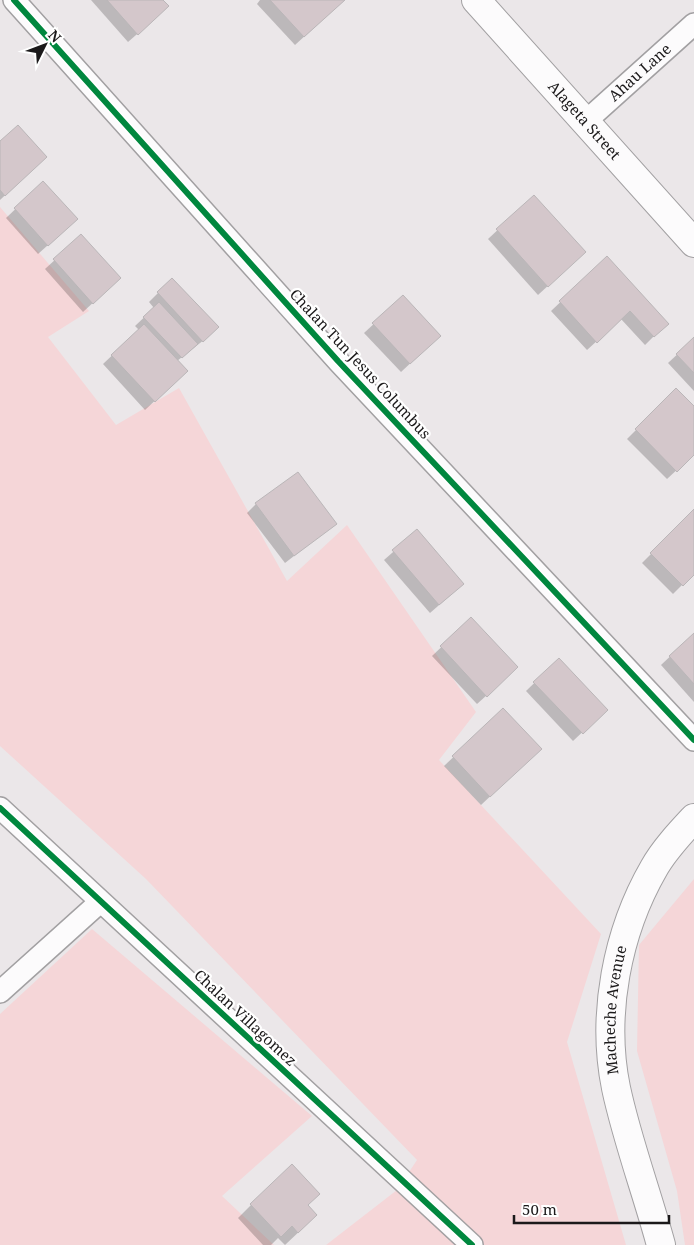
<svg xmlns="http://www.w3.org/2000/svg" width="694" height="1245" viewBox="0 0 694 1245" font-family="'Noto Serif',serif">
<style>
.green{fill:#f5d6d8}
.shadow{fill:#0003}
.building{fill:#d4c7cb;stroke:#bab6b8}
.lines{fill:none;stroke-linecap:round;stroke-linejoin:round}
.minor-casing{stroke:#a2a0a2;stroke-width:24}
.secondary-casing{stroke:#a2a0a2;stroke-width:30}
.minor{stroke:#fcfbfc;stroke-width:21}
.secondary{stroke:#fcfbfc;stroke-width:28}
.cycleway-casing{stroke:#fff;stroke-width:9}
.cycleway{stroke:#00873e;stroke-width:6}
.labels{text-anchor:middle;stroke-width:4.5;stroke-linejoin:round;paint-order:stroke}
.street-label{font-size:15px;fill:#1b191a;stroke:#fff}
</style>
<rect width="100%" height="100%" fill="#ebe7e9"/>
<!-- green -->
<g class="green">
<polygon points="0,207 89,311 48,337 116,425 179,388 287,581 347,525 476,712 439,760 601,934 567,1042 626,1245 326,1245 397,1190 417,1160 146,879 0,746"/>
<polygon points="694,879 694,1245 685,1245 677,1191 637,1051 639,945"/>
<polygon points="92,929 312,1116 222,1196 274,1245 0,1245 0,1014"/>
</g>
<!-- shadow -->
<g class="shadow">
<polygon points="91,0 162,0 159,15 128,42"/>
<polygon points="260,0 344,0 295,45 257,4"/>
<polygon points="0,143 37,165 0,200"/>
<polygon points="43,183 67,228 38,254 6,218"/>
<polygon points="534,196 575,261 538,295 488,239"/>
<polygon points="81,236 110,287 83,312 45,269"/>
<polygon points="607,258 658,332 645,345 621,319 587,350 551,311"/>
<polygon points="172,279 209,336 177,361 178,379 145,410 103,364 139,330 135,326 154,308 149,302"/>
<polygon points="403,297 431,344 401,372 364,333"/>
<polygon points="694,339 694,391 668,363"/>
<polygon points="676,390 694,408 694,454 667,479 627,439"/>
<polygon points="256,504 335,524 285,563 247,513"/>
<polygon points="694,511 694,573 673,594 642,563"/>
<polygon points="417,531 454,592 430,613 384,560"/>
<polygon points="471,619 508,676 477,704 432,656"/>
<polygon points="694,634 694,702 661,665"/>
<polygon points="559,659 606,710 573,741 526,691"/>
<polygon points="503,710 531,758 481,805 444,766"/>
<polygon points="251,1205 307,1206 303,1228 285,1245 278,1238 271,1245 263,1245 238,1218"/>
</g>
<!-- building -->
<g class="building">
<polygon points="107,0 163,0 169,6 138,35"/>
<polygon points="270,0 345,0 304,37"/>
<polygon points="18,125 47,157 5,196 0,190 0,141"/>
<polygon points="43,181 78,219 48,246 14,208"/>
<polygon points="534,195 586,252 548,287 496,229"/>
<polygon points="81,234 121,278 93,304 53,259"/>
<polygon points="607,256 669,324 654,337 630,311 597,343 559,301"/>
<polygon points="172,278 219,327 203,342 157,292"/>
<polygon points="403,295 441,336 410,364 372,323"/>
<polygon points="159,302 198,344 182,358 143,317"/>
<polygon points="144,324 188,371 155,402 111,355"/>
<polygon points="694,337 694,373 676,354"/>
<polygon points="676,388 694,406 694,455 677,472 635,429"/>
<polygon points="298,472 337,524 294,556 255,503"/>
<polygon points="694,509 694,575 683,586 650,553"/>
<polygon points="417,529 464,584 439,605 392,550"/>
<polygon points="471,617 518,667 487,697 440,646"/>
<polygon points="694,633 694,684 669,656"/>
<polygon points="559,658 608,710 583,734 533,682"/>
<polygon points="503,708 542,749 490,797 452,756"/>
<polygon points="292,1164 320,1194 308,1205 317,1215 298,1233 292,1226 281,1237 250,1204"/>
</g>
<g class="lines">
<!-- minor casing -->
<g class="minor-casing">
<g id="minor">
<polyline points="14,0 338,361 694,740"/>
<path id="s1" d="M585,122L694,24"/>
<polyline points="0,808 472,1245"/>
<polyline points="0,992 100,902"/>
</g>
</g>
<!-- secondary casing -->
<g class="secondary-casing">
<g id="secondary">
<path id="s2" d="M476,0L694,243"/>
<path id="s3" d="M661,1245C647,1193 627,1140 616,1088C601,1015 617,932 654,868C664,850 680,833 694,818"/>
</g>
</g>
<!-- minor -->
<use href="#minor" class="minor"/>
<!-- secondary -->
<use href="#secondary" class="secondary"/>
<!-- cycleway casing -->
<g class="cycleway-casing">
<g id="cycleway">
<polyline points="14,0 338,361 694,740"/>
<polyline points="0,808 472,1245"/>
</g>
</g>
<!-- cycleway -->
<use href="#cycleway" class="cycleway"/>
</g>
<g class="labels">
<!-- street labels -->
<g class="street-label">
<text dy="5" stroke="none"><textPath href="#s1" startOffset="74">Ahau Lane</textPath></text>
<text dy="5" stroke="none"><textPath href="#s2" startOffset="162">Alageta Street</textPath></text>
<text transform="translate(360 364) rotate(47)" y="5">Chalan Tun Jesus Columbus</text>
<text dy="5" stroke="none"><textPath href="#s3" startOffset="242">Macheche Avenue</textPath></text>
<text transform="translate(245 1018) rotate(43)" y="5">Chalan Villagomez</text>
</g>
</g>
<!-- north arrow -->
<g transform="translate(45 45) rotate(48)" stroke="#ffffff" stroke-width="4" paint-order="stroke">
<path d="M0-4L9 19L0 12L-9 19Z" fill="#1b191a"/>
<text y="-8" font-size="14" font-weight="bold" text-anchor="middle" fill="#1b191a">N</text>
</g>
<!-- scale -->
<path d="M514 1215v8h155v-8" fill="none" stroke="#1b191a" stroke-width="2.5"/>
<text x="522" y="1215" font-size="15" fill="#1b191a" stroke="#ffffff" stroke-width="4" paint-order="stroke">50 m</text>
</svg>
